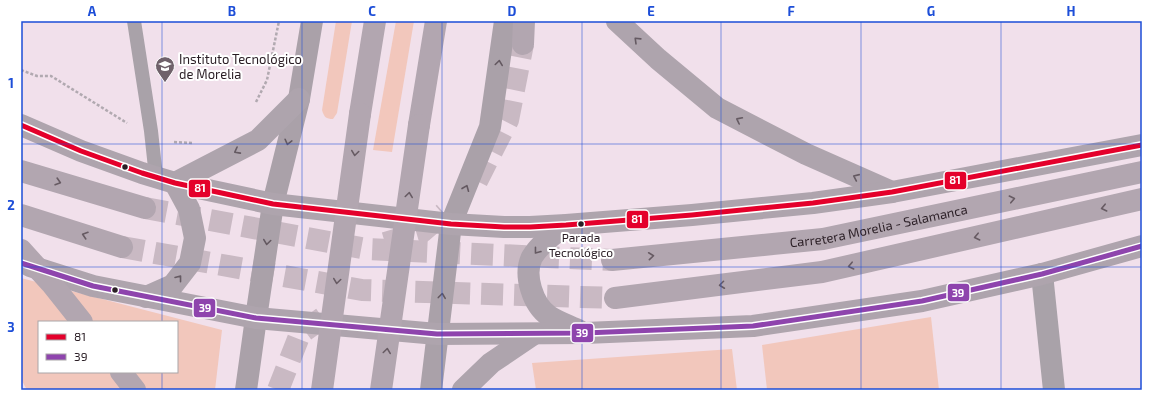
<svg xmlns="http://www.w3.org/2000/svg" width="1163" height="411" viewBox="0 0 1163 411" font-family="'Exo 2',sans-serif">
<style>
.green{fill:#f2c7bc;fill-rule:evenodd}
.lines{fill:none;stroke-linecap:round;stroke-linejoin:round}
.trunk-tunnel{stroke:#c9b9c3;stroke-width:22;stroke-dasharray:22 11;stroke-linecap:butt}
.path{stroke:#b1a9b0;stroke-width:2.5;stroke-dasharray:3 2;stroke-linecap:butt}
.service{stroke:#a9a2a9;stroke-width:14}
.minor{stroke:#a9a2a9;stroke-width:22}
.secondary{stroke:#aaa1a9;stroke-width:22}
.primary{stroke:#aea4ad;stroke-width:22}
.trunk{stroke:#b2a6b0;stroke-width:22}
.trunk-bridge{stroke:#b2a6b0;stroke-width:22}
.bus-1-casing{stroke:#fff;stroke-width:8}
.bus-2-casing{stroke:#fff;stroke-width:8}
.bus-1{stroke:#e4002b;stroke-width:5}
.bus-2{stroke:#8e44ad;stroke-width:5}
.oneway{stroke:#655a62}
.oneway2{stroke:#635860}
.oneway3{stroke:#675b63}
.grid{fill:none;stroke:#1d4ed8;stroke-width:1;stroke-opacity:0.55}
.bus-dot{fill:#291d24;stroke:#fff;stroke-width:1.5}
.labels{text-anchor:middle;stroke-width:4;stroke-linejoin:round;paint-order:stroke}
.bus-label{font-size:12px;fill:#291d24;stroke:#fff}
.poi-label{font-size:13px;fill:#291d24;stroke:#fff;text-anchor:start}
.street-label{font-size:13px;fill:#291d24;stroke:#fff}
.line-badge{stroke:#fff;stroke-width:1.5}
.badge-label{font-size:11px;text-anchor:middle;font-weight:bold;fill:#fff}
.neatline{fill:none;stroke:#1d4ed8;stroke-width:1.5}
.grid-label{font-size:13px;text-anchor:middle;font-weight:bold;fill:#1d4ed8}
</style>
<rect width="100%" height="100%" fill="#f1e0eb"/>
<!-- green -->
<g class="green">
<path d="M336,21H352L337,113L333,119C326,119 324,117 322,110Z"/>
<polygon points="396,21 414,21 392,152 373,150"/>
<path d="M21,278L222,330L215,390H27L21,379ZM39,322H177V372H39Z"/>
<polygon points="931,317 939,390 767,390 762,345"/>
<polygon points="732,349 737,390 536,390 532,363"/>
</g>
<g class="lines">
<!-- trunk-tunnel -->
<g class="trunk-tunnel">
<polyline points="477,181 508,120 523,44"/>
<polyline points="145,208 367,249 612,260"/>
<polyline points="385,243 422,232 444,213"/>
<polyline points="122,247 362,290 615,298"/>
<polyline points="278,390 300,334 325,316"/>
</g>
<!-- path -->
<g class="path">
<polyline points="21,70 37,76 51,76 127,123"/>
<polyline points="256,102 267,80 279,21"/>
<polyline points="174,142 193,143"/>
</g>
<!-- service -->
<polyline class="service" points="134,21 151,131 156,177"/>
<!-- minor -->
<polyline class="minor" points="1042,274 1054,390"/>
<!-- secondary -->
<g class="secondary">
<polyline points="246,390 256,318 273,204 299,99 312,21"/>
<polyline points="431,390 451,224 490,127 505,21"/>
</g>
<!-- primary -->
<g class="primary">
<polyline points="617,21 658,59 717,108 806,154 892,192"/>
<polyline points="21,125 81,151 142,173 175,183 273,204 451,224 504,227 530,227 566,225 692,215 813,203 892,192 1142,145"/>
<path d="M566,225C554,234 540,244 532,257C523,275 533,305 549,316C558,322 570,326 580,331"/>
<polyline points="30,266 93,286 256,318 437,334 585,333 753,326 922,301 1042,274 1142,246"/>
<polyline points="146,297 173,285 190,263 195,238 189,209 175,183 258,140 299,99"/>
<polyline points="463,390 491,363 534,334"/>
</g>
<!-- trunk -->
<g class="trunk">
<polyline points="523,44 524,21"/>
<polyline points="360,114 375,21"/>
<polyline points="419,125 436,21"/>
<polyline points="21,171 145,208"/>
<polyline points="21,215 122,247"/>
<path id="s1" d="M612,260L823,239L1142,172"/>
<polyline points="615,298 822,272 1142,199"/>
<polyline points="121,372 135,390"/>
</g>
<!-- trunk-bridge -->
<g class="trunk-bridge">
<polyline points="21,250 51,283 82,322"/>
<polyline points="322,390 360,114"/>
<polyline points="381,390 419,125"/>
</g>
<!-- bus-1 casing -->
<g class="bus-1-casing">
<polyline id="bus-1" points="21,125 81,151 142,173 175,183 273,204 451,224 504,227 530,227 566,225 692,215 813,203 892,192 1142,145"/>
</g>
<!-- bus-2 casing -->
<g class="bus-2-casing">
<polyline id="bus-2" points="21,263 93,286 256,318 437,334 585,333 753,326 922,301 1042,274 1142,246"/>
</g>
<!-- bus-1 -->
<use href="#bus-1" class="bus-1"/>
<!-- bus-2 -->
<use href="#bus-2" class="bus-2"/>
</g>
<!-- one-way arrows -->
<defs><path id="oneway-chevron" d="M-2-3.5L2.5 0L-2 3.5" fill="none" stroke-width="1.6" stroke-linecap="round" stroke-linejoin="round"/></defs>
<g class="oneway">
<use href="#oneway-chevron" transform="translate(637 40) rotate(-136)"/>
<use href="#oneway-chevron" transform="translate(739 120) rotate(-153)"/>
<use href="#oneway-chevron" transform="translate(237 151) rotate(152)"/>
<use href="#oneway-chevron" transform="translate(856 177) rotate(-156)"/>
<use href="#oneway-chevron" transform="translate(537 251) rotate(128)"/>
<use href="#oneway-chevron" transform="translate(179 278) rotate(-52)"/>
</g>
<g class="oneway2">
<use href="#oneway-chevron" transform="translate(499 63) rotate(-82)"/>
<use href="#oneway-chevron" transform="translate(288 142) rotate(104)"/>
<use href="#oneway-chevron" transform="translate(466 188) rotate(-68)"/>
<use href="#oneway-chevron" transform="translate(267 242) rotate(98)"/>
<use href="#oneway-chevron" transform="translate(442 296) rotate(-83)"/>
</g>
<g class="oneway3">
<use href="#oneway-chevron" transform="translate(355 153) rotate(98)"/>
<use href="#oneway-chevron" transform="translate(58 182) rotate(17)"/>
<use href="#oneway-chevron" transform="translate(409 195) rotate(-82)"/>
<use href="#oneway-chevron" transform="translate(1012 199) rotate(-12)"/>
<use href="#oneway-chevron" transform="translate(1104 208) rotate(167)"/>
<use href="#oneway-chevron" transform="translate(85 235) rotate(-162)"/>
<use href="#oneway-chevron" transform="translate(977 237) rotate(167)"/>
<use href="#oneway-chevron" transform="translate(651 256) rotate(-6)"/>
<use href="#oneway-chevron" transform="translate(851 266) rotate(167)"/>
<use href="#oneway-chevron" transform="translate(337 281) rotate(98)"/>
<use href="#oneway-chevron" transform="translate(722 285) rotate(173)"/>
<use href="#oneway-chevron" transform="translate(387 351) rotate(-82)"/>
</g>
<!-- grid -->
<path class="grid" d="M162,21V322M302,21V390M442,21V390M582,21V390M721,21V390M861,21V390M1001,21V390M21,144H1142M21,267H1142M162,372V390"/>
<!-- icons -->
<defs>
<g id="university-pin" transform="scale(1)"><path d="M0 17L-7.5 6A9.5 9.5 0 1 1 7.5 6Z" fill="#6f616a" stroke="#fff"/><path d="M0-5L7-2L0 1L-7-2ZM-4 1L0 2.5L4 1V4Q0 6-4 4Z" fill="#fff"/></g>
</defs>
<g fill-rule="evenodd">
<use href="#university-pin" x="165" y="66"/>
</g>
<!-- markers -->
<g class="bus-dot">
<circle cx="125" cy="167" r="3.5"/>
<circle cx="581" cy="224" r="3.5"/>
<circle cx="115" cy="290" r="3.5"/>
</g>
<g class="labels">
<!-- bus labels -->
<g class="bus-label">
<text x="581" y="242">Parada<tspan x="581" dy="15">Tecnológico</tspan></text>
</g>
<!-- poi labels -->
<g class="poi-label">
<text x="179" y="64">Instituto Tecnológico<tspan x="179" dy="15">de Morelia</tspan></text>
</g>
<!-- street labels -->
<g class="street-label">
<text dy="5" stroke="none"><textPath href="#s1" startOffset="269">Carretera Morelia - Salamanca</textPath></text>
</g>
</g>
<g class="line-badge">
<rect x="944" y="171" width="23" height="19" rx="4" fill="#e4002b"/>
<rect x="188" y="179" width="23" height="19" rx="4" fill="#e4002b"/>
<rect x="626" y="210" width="23" height="19" rx="4" fill="#e4002b"/>
<rect x="947" y="283" width="23" height="19" rx="4" fill="#8e44ad"/>
<rect x="193" y="298" width="23" height="20" rx="4" fill="#8e44ad"/>
<rect x="571" y="323" width="23" height="20" rx="4" fill="#8e44ad"/>
</g>
<g class="badge-label">
<text x="955" y="184">81</text>
<text x="200" y="192">81</text>
<text x="637" y="223">81</text>
<text x="958" y="297">39</text>
<text x="205" y="312">39</text>
<text x="582" y="337">39</text>
</g>
<!-- border -->
<rect width="1163" height="411" fill="none" stroke="#ffffff" stroke-width="44"/>
<!-- legend -->
<rect x="38" y="321" width="140" height="52" fill="#ffffff" stroke="#a9a5a7"/>
<rect x="46" y="334" width="20" height="6" fill="#e4002b" stroke="#a9a5a7"/>
<text x="74" y="341" font-size="12" fill="#291d24">81</text>
<rect x="46" y="354" width="20" height="6" fill="#8e44ad" stroke="#a9a5a7"/>
<text x="74" y="361" font-size="12" fill="#291d24">39</text>
<rect x="22" y="22" width="1119" height="367" class="neatline"/>
<g class="grid-label">
<text x="92" y="16">A</text>
<text x="232" y="16">B</text>
<text x="372" y="16">C</text>
<text x="512" y="16">D</text>
<text x="651" y="16">E</text>
<text x="791" y="16">F</text>
<text x="931" y="16">G</text>
<text x="1071" y="16">H</text>
<text x="11" y="88">1</text>
<text x="11" y="210">2</text>
<text x="11" y="332">3</text>
</g>
</svg>
